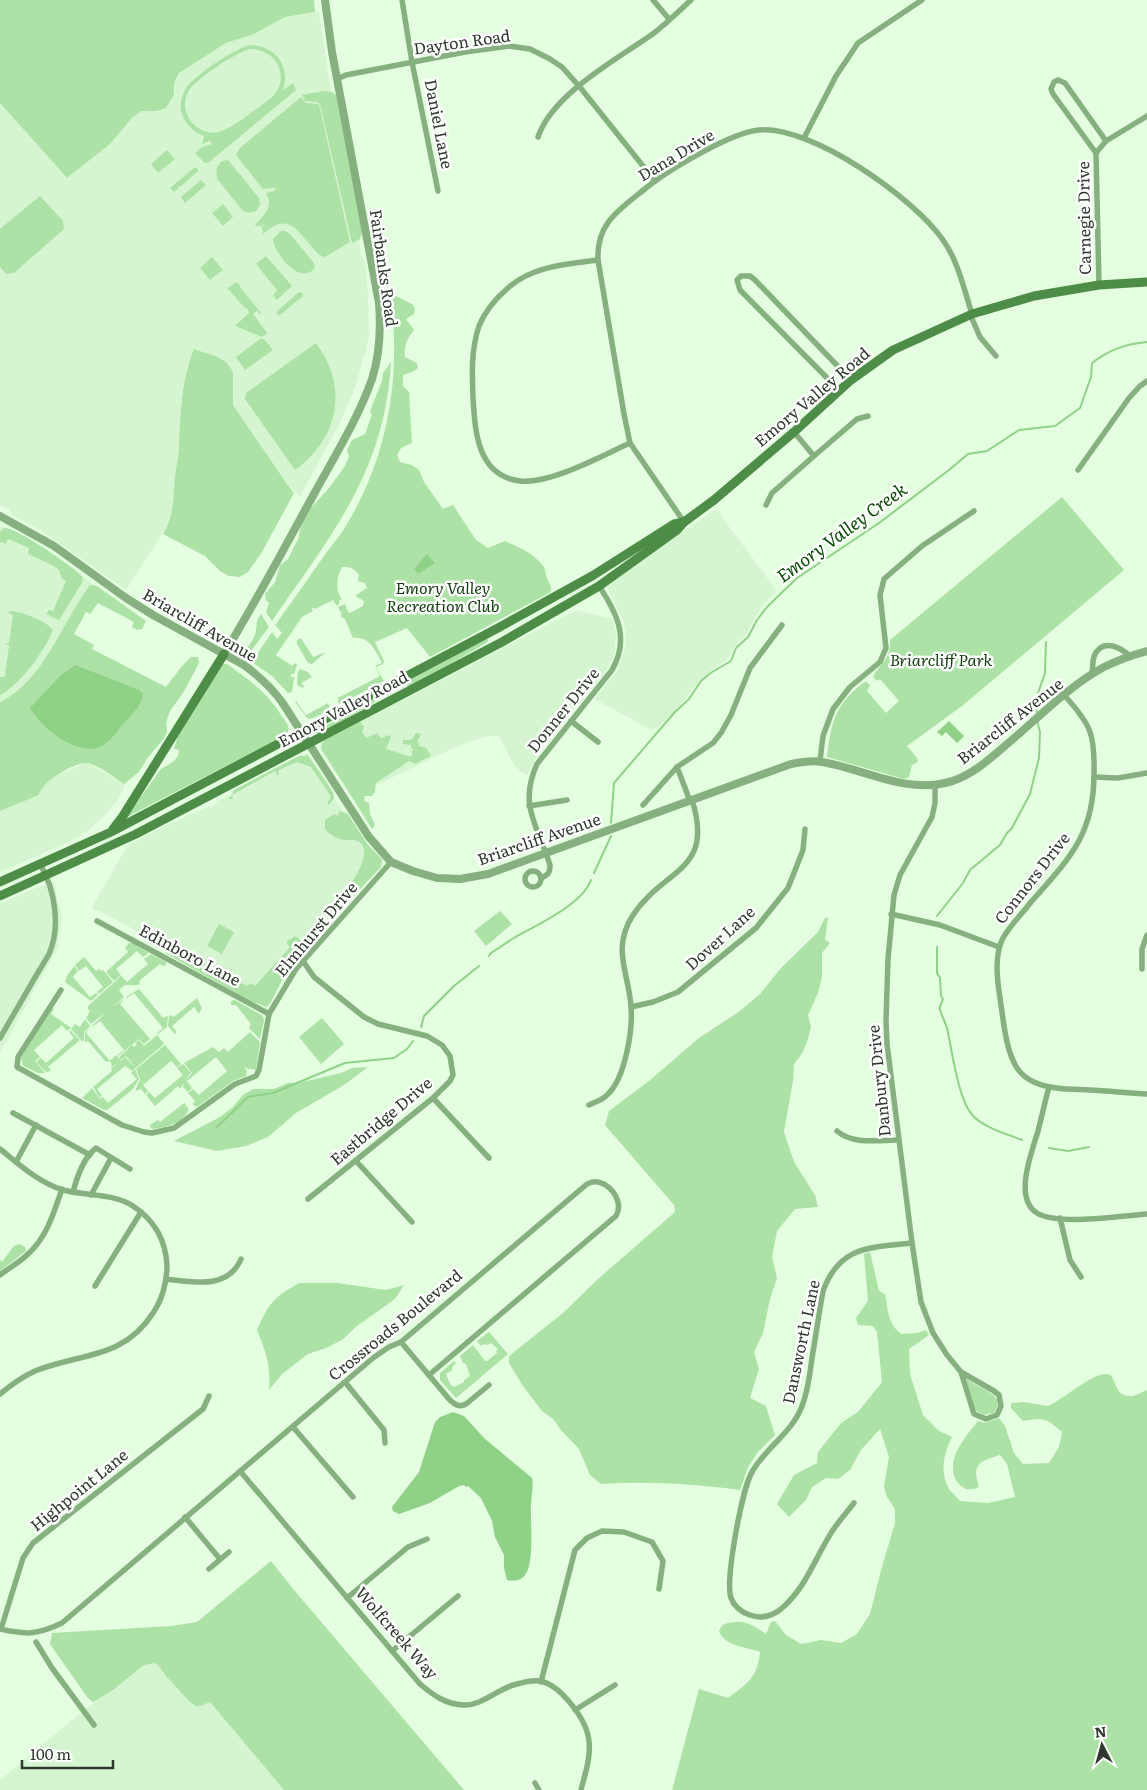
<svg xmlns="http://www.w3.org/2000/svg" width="1147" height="1790" viewBox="0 0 1147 1790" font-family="Literata,serif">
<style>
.built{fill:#d5f5d1}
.green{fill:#ade2a6;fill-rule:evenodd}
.water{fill:#90d188}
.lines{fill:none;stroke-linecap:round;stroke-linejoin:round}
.stream{stroke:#90d188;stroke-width:2}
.minor{stroke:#87b081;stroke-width:5.5}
.tertiary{stroke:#87b081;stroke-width:8}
.secondary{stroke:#4e8d47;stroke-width:9}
.labels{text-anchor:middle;stroke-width:5;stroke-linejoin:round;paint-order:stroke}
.street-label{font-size:16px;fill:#2f392e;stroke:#fff}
.park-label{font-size:16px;font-style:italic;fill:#154010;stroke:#fff}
.water-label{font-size:18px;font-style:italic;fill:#074b01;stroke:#fff}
</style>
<rect width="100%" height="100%" fill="#e4fee0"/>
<!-- built -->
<g class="built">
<polygon points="319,12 332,97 359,238 361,255 365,261 368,291 369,336 366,352 362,362 356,385 339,425 300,496 287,484 233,405 233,373 227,363 218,357 194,349 187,367 181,403 179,446 172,510 169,524 126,590 40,530 11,514 9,509 0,505 0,103 67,178 110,144 132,118 141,110 157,111 166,108 172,99 175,90 174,83 179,73 226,43 254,34 285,17"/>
<polygon points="716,509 777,591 762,606 744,638 739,640 726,661 714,668 697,684 675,711 658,727 652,730 596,700 594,700 617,671 625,649 626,636 623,620 607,587 612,582 645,558"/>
<polygon points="0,527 8,528 28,538 99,588 74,634 0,712"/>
<polygon points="576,610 613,619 616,635 614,656 604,674 540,750 527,775 521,772 514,765 499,736 488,736 468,742 449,750 352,797 321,751 320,746 323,741"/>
<polygon points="306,754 310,756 331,788 334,798 343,811 348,814 368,845 382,859 382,864 381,867 287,971 268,1006 262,1006 256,1004 211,979 167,954 170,949 100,911 93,910 93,905 128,845 169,824 208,807 214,806 218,800 230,796 233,790 300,755"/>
<polygon points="85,763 92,765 124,784 124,788 117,801 105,815 86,832 71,841 0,872 0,811 39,795 40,789 53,777"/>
<polygon points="54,882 62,919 58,947 0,1053 0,904 33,889"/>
<polygon points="162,1645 284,1790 0,1790 0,1780"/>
</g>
<!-- green -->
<g class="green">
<polygon points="0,0 314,0 315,12 285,17 254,34 226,43 179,73 174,83 174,95 166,108 157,111 141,111 132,118 110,144 67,178 0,103"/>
<path d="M250,45C275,45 291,66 283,90L293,83L296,90L208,163H205L195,153L202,147L212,144L210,141L202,144L204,136C184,129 173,106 187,87C195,75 237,47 250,45ZM250,49C278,49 292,80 270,99C257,108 236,126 222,131C199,139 177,114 188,92C193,81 238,51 250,49Z"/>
<polygon points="324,91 333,92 336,95 362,232 360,239 352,243 320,104 316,102 305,101 302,95"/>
<path d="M301,97L306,103L319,104L350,242L325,257C319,256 316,252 313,248C295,228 288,212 263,234L262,227L266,223L261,226H256L255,225C264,215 274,207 266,193L275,191L276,188L263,189L236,155L240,148Z"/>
<polygon points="167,150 175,159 158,173 151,164"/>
<path d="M226,160L229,161L259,198L260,205L256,211L248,213L243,211L218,180C215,172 216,162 226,160Z"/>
<polygon points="195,167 198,169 198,171 180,187 178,186 179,188 174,192 170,188"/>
<polygon points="201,180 206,185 185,203 181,197"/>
<polygon points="40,196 63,221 64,229 14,273 6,274 0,267 0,229"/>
<polygon points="223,204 233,217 223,226 212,213"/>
<path d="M281,231H285L290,234L314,263L315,267C301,289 272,250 273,239Z"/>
<polygon points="266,256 292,286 278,299 275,299 275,296 272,297 277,290 256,264"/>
<polygon points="212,257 223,270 210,280 200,268"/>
<polygon points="237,282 240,286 240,287 261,313 260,314 257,311 253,314 267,333 262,337 235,326 249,313 247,308 246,309 227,288"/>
<polygon points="299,292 303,293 303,296 279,316 276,312"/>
<path d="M396,296L412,304L415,308L414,314L406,319L414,330C407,339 404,345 405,357L417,363L418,368L412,372L403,375V386L409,392L412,443L401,448L397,455L400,462L412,465L419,470L424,482L443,509L453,505L476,540L488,548L505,541C520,548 534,553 544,567C546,570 545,574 547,578C549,584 552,586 551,592L430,657L407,628L375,642L384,661L383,664L376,667L384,681L340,704L338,702V698L380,676L375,666L382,663C375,650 370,636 353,638L345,619L340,616L342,615L338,607L345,604L348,612L350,613L363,606L364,601L357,597L356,595L367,588L365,583L358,581L359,575C355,569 349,566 342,567C336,578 335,590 342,599L339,601V604L337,606L333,600L315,609L314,608H312L313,611L302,617L276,655L292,666L295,663L297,665L294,674H291V677H294L292,692L288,693L272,676L252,662L272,632L277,639L282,633L275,625C292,602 309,577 326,553C332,545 339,537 344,529C388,458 401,379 391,298Z"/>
<polygon points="260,339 264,339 273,350 245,370 236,357"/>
<path d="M316,343C349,387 339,438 295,470L245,399L246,393Z"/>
<path d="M194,349L218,357L227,363L233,372V405L287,484L294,493L262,552L248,572L240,577L229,576L220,571L205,556L163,534C174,517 173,498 175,478C176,467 179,455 179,444C181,411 181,380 194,349Z"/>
<path d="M391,362C385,472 331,535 272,621L266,612L269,603L266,600L265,594L275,582L280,565L288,559L298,539L301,525L310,509L329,488L345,466L349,456L347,450L352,440L365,434L372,415L370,411L382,381L383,373Z"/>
<path d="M1062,497L1124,570L962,706L907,746L917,758L918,762L912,765L909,777L904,779L827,757C831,722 835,705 864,682H867L870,685L867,691L886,713L899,701L880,679L877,681L873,677C879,663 891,661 890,640Z"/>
<path d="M4,528C16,527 72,566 82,576L83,580L82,583L59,620L46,614L49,610L53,611L66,581L62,579L59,570L54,566L28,554L29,548L8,539L6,544L1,542L0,544V532Z"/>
<path d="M90,585L97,586L146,621L142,629L137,630L132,627L134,622L98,603L90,614L86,612L74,634L94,645L92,649L166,687L182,666L191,657H198L199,663L183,693L170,711L166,723L167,733L162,741L148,757L139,772L124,784C115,778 96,763 86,763C72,764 42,781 39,795L0,811V702C44,681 62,622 90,585ZM76,665L108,678L142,700L106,744Z"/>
<path d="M11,611C21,611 48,622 53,630C44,652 21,684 0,695V677H5L9,645L4,643H9L13,615L8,613Z"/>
<path d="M261,614L269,627L248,655L244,651C249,645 255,639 256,630C257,623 256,620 261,614Z"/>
<polygon points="301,638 313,657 326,652 312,664 308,663 297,644 297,640"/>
<polygon points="486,639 489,640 486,643 416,684 408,686 406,685 406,681"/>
<path d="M223,664H227C249,680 266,691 281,715C285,721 290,725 288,732L284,736L125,818L134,804L137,802L161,769L173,762L178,756L179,750L174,749L179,732L219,666Z"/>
<polygon points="300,669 308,672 312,677 301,683 304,686 303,688 297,685 298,672"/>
<polygon points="388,690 391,691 387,695 318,735 315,732"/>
<polygon points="296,701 306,715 328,703 331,709 313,718 308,719 295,702"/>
<polygon points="360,722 364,727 362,732 366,738 377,733 381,738 390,735 391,737 386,749 411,757 413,749 411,748 411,745 403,744 403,740 411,740 416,733 421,734 417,742 419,743 419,746 426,748 431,756 415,764 409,761 376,783 375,792 372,796 365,796 364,801 369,803 370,814 375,825 372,829 321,748 323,741"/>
<polygon points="307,754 333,792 334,798 329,805 327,803 330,799 330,795 311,767 297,762 279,770 278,776 275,771 232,795 233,799 229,799 229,797 231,797 234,790 299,756 306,756"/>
<path d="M339,811L348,814L368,845L382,859L381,867L331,919L329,918V915C338,902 381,851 357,841C353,839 349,840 345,840C338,840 330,835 325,829V820L334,814L338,816Z"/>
<polygon points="500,911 512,924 486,946 474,931"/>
<path d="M828,917L825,940L830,943L822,953V977L818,993L808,1015L811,1027L808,1039L803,1052L794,1064L793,1081L784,1132L794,1162L815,1195L818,1207L795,1209L777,1231L772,1257L777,1278L770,1299L763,1333L754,1352L759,1369L750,1398L766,1406L775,1435L758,1452L748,1467L740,1490C693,1484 648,1481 601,1484L590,1475L579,1449L561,1430L553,1419L542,1411L523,1386L509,1363V1356L563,1313L598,1279L675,1212L674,1205L605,1125L609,1111L649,1081L699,1038L740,1011L760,994L781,968L818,932L825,918Z"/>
<polygon points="219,924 234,932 222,954 207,946"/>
<polygon points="295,936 307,945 307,948 287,971 270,1004 266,1007 249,1000 165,953 175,948 185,954 186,956 202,962 215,969 223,978 228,979 235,977 239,982 247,986 251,983 255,986 290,947 286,942"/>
<polygon points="129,943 132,943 149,953 143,957 137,951 116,969 121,975 114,981 106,972 128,952 125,948"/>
<polygon points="151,954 166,962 166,965 163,966 160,964 139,981 140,983 138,985 125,985 119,990 124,997 113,1007 125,998 120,1004 150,1039 156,1034 144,1044 139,1039 118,1056 117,1055 124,1050 100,1021 92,1027 92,1026 106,1012 91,1024 86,1018 90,1011 88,1009 88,1006 121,976 127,982 148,964 144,959"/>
<polygon points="84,957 96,971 99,969 101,971 103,970 113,982 99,994 97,992 103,987 86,966 79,971 75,965"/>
<polygon points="74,966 78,971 73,977 90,997 96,993 98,995 91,1001 65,982 67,976"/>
<polygon points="139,989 163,1018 168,1016 167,1027 158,1034 157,1033 163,1028 134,993 127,998 126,997"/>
<polygon points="197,998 202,1008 199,1014 194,1007 172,1026 177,1032 175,1034 168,1026 169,1016 171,1015 174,1017"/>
<polygon points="235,1000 263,1016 264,1021 260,1039 249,1028 251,1024 236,1005 231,1005 231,1001"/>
<polygon points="52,1008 54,1009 51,1014 71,1028 67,1031 62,1025 34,1050 40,1057 35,1061 45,1073 38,1073 23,1066 21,1058"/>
<polygon points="322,1018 344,1044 321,1064 299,1037"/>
<polygon points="85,1019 90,1026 84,1032 84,1041 82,1041 71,1029 75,1024 80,1027"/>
<polygon points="90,1027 86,1033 110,1061 116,1055 131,1071 125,1066 97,1089 102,1096 100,1098 93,1087 112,1071 111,1069 119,1062 112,1067 111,1062 105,1061 88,1041 85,1042 85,1032"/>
<polygon points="70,1030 80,1040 48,1067 51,1071 46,1072 36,1062 41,1058 46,1063 74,1038 69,1032"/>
<polygon points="250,1032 260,1042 256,1070 245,1068 245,1069 247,1071 246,1076 233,1081 197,1107 194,1106 193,1104 195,1101 188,1093 193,1089 199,1095 227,1071 216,1057 187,1081 192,1088 188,1092 183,1087 184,1082 192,1073 184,1063 213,1047 219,1052 224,1048 228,1052"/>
<polygon points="157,1035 164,1044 132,1071 121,1061 125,1057 135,1067 126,1056 121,1060 119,1057 132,1045 134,1047 137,1045 135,1043 139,1040 144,1046"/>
<polygon points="165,1045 181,1064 177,1067 171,1061 143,1085 148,1091 145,1094 141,1089 135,1091 140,1079 136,1069"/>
<path d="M183,1064L191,1073C186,1078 184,1084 180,1089L178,1086L155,1106L146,1095L149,1092L155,1098L183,1075L177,1068Z"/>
<polygon points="368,1067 344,1085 296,1113 268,1137 246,1146 217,1151 174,1141 220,1117 233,1107 243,1095 253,1089 274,1089 288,1083 298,1083 341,1073 352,1068"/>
<polygon points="135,1069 139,1079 133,1089 107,1110 104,1110 82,1098 92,1088 100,1099 103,1097 108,1103 137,1079 131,1073"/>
<path d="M184,1103L188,1108V1112C180,1124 165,1128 152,1129L150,1127L151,1124L158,1120L160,1122Z"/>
<polygon points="19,1244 25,1247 26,1251 0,1271 0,1260 2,1262 14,1246"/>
<path d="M870,1252L879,1291L885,1294C888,1310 888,1324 901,1334L917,1333L926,1330L929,1335L909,1349L910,1374L923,1415L939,1431L952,1437C944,1453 939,1472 949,1489C952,1493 957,1497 960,1501L988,1503L1015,1497L1007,1464L1000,1455C980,1461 971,1464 979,1487C972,1490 967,1491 961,1486C940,1466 965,1437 978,1421L985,1423L999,1418L1005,1426L1014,1453L1023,1464L1049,1463L1059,1447L1062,1432C1046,1418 1044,1417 1023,1421L1011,1408V1403L1023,1402L1048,1406C1064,1399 1091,1374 1106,1374C1117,1373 1112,1395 1129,1396C1134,1397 1142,1392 1147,1390V1790H672L699,1689L728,1698C747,1684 758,1677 760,1652C747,1647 724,1646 719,1631L722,1625C742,1618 750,1623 766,1634L771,1622L775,1621L786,1635L801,1644L821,1640L841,1643L857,1634L870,1614L881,1570L895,1523V1509L887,1497L884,1487L889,1457L880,1429L861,1450L850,1470L838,1479L826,1478L812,1487L806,1500L789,1517L777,1504L794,1475L817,1463L818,1452L841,1423L858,1412L882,1382L877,1332L873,1326L858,1325L856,1318L868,1301L864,1254Z"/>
<path d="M299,1283H337L386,1290L404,1285L395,1299L357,1326L342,1340L326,1348L308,1354L282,1374L269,1390C271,1366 266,1352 257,1330C269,1303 273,1298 299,1283Z"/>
<polygon points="489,1332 508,1354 456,1398 440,1380 440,1373 454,1361 456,1363 452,1367 452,1370 446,1374 450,1384 454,1387 464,1382 464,1380 470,1376 466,1364 463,1363 460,1356 473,1345 485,1361 487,1361 497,1353 496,1351 498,1349 491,1343 487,1345 484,1344 481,1346 477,1341"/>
<path d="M967,1379C972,1382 977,1386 982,1388C992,1394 1004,1399 994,1413L984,1415L976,1411L966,1380Z"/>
<polygon points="271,1561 294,1590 464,1790 284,1790 210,1702 198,1707 190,1702 166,1676 158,1665 154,1663 144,1665 113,1690 93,1702 87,1697 50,1644 52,1633 171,1626 197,1622"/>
</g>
<!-- water -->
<g class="water">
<polygon points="427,554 435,563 418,574 414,569"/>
<path d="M76,665L139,690L143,694C142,706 132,714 124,723C117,731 108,746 96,748C72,753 41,727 30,708L61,675Z"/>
<polygon points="949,721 964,736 957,743 946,732 942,736 937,732"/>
<path d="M453,1412L464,1416L484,1438L532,1478C534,1487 531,1495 531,1505C530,1520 535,1563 525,1575C521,1581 514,1581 507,1580L504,1568V1555L495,1537L492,1521L481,1498L468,1486L466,1487L464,1485L459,1486L430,1503L399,1514L393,1511L392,1507L419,1472L435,1422L440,1417Z"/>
</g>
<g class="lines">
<!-- stream -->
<g class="stream">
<polyline points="1037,714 1036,699 1045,673 1046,642"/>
<path d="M611,823L614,783L674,713L689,699L701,681L712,672L731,661L736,648L748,637L757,620L767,607L797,578L879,523L949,470L968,454L987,451L1019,430L1055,426L1080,408L1091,377L1092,363C1109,350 1125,344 1147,342"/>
<polyline points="594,873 611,836"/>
<polyline points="937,916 963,883 970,870 1000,845 1007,833 1012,828 1030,794 1039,758 1040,732 1037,721"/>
<path d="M937,947V973L940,978L941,996L943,999C942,1003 939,1006 940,1010C942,1016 945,1022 947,1028C952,1050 958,1100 973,1116C985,1128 1007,1134 1022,1140"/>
<path d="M489,956L491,953C499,948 506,943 514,938C536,925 582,905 591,880"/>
<polyline points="421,1027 424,1016 454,986 479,966"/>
<polyline points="217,1127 248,1097 273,1093 345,1063 394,1058 407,1049 413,1041"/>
<polyline points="1049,1148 1068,1151 1089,1147"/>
</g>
<!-- minor -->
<g class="minor">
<polyline points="402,0 412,62 438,191"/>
<polyline points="653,0 669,19"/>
<polyline points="337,79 346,75 465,52 509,46 530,49 550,59 562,67 579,86 655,181"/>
<path d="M538,137C553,93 618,59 654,33C667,23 679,11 691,0"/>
<polyline points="804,138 836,76 858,43 922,0"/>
<polyline points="1096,153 1053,94 1051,89 1054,82 1058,80 1065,83 1106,141"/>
<path d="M598,260C567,264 533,266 509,287C496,298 485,311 479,326C471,350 472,373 473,397C475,431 477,476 520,481C551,484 601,456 630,443"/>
<polyline points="1099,285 1096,153 1106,141 1147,116"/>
<polyline points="970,314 980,337 996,356"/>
<polyline points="840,391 740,290 737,280 741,276 750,276 755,280 851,380"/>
<polyline points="794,432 814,456"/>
<polyline points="1078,470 1129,398 1140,386 1147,381"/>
<polyline points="766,505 772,493 814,456 857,419 868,416"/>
<path d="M684,522L630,443L624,414L598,260C596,223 620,209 646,188C668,170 732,132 759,130C811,125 914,198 943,240C958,261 964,289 972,314"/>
<path d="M1092,674C1093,668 1092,660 1095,654C1104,638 1121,648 1130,656"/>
<path d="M1065,696C1091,725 1095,734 1094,774C1094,835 1069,859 1031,902C1022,914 1010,925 1003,938C993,957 998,985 1001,1005C1004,1025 1006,1050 1017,1068C1021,1074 1027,1079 1034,1082C1051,1090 1072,1089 1090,1090C1109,1091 1128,1093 1147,1094"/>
<polyline points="571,721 598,742"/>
<polyline points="820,761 823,736 833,709 850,687 880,662 886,648 880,595 884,579 922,546 974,511"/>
<polyline points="677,767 690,801"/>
<polyline points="1094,777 1118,778 1147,773"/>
<polyline points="935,785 935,803 932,817 900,875 894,895 888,959 886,1020 887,1044 912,1243 921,1302 933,1333 947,1355 961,1372 994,1391 999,1395 1001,1406 997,1415 986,1419 974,1414 961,1372"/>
<polyline points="643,805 677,767 713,743 721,733 731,715 750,668 782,625"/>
<polyline points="529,806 567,800"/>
<circle cx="533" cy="879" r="8"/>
<path d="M541,878C548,875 550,873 550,865C538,826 518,806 537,764L612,670C630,639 617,613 599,586"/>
<polyline points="891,914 940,925 999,947"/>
<polyline points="97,921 269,1014"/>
<polyline points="303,961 314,977 364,1017 378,1024 427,1036 442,1045 450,1056 453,1075 450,1081 433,1098 308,1199"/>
<polyline points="1142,969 1142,949 1147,935"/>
<polyline points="61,990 18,1057 17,1067 122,1125 144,1132 152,1133 174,1128 235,1084 256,1076 259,1070 269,1014 296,969 391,862"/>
<polyline points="631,1007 653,1002 678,992 756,928 788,888 803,850 805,829"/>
<path d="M0,1038C11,1019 22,1000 33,981C38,972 44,963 49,954C61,927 55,889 40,864"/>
<path d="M1049,1087C1045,1101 1042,1116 1038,1131C1032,1152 1013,1198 1037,1213C1058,1226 1122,1216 1147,1214"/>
<polyline points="433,1098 489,1158"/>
<path d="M589,1105C595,1102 603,1100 608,1094C625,1078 633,1030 631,1007C629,973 611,949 633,915C664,868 715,872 692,800"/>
<polyline points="13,1113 90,1155"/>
<path d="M837,1131C853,1145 878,1140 898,1140"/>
<path d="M0,1149C20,1165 38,1182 63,1190C85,1196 113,1193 133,1206C154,1220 166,1241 167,1266C167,1282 162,1300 153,1313C124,1359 80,1353 35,1371C22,1377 11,1385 0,1394"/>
<polyline points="356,1161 412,1222"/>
<polyline points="16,1162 36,1125"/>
<path d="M73,1192C77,1177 83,1158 96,1148L130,1169"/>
<polyline points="91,1195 111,1158"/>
<polyline points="1060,1218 1070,1260 1081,1277"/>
<path d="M0,1275C9,1268 20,1262 28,1254C47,1237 54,1212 62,1189"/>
<path d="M166,1279C193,1282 228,1290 241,1259"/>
<polyline points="95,1286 141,1212"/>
<path d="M401,1342L449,1399C454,1404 459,1408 466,1404L489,1385"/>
<polyline points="345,1382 384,1430 385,1443"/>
<polyline points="293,1427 353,1497"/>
<path d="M240,1471L420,1684C433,1695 445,1704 463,1705C483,1706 498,1688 517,1684C524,1682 532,1680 540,1681C561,1685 587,1720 589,1741C591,1757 585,1774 581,1790"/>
<path d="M854,1503C847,1512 839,1521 833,1530C815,1557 807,1587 781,1609C772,1616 761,1619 750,1615C741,1612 734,1606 731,1598C725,1580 742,1489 752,1472C766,1447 792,1433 802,1406C808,1391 810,1374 812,1358C816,1335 819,1313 823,1291C840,1245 870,1248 912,1243"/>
<polyline points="185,1517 220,1559"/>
<polyline points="209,1569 229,1552"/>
<polyline points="347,1598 408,1547 427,1539"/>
<path d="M0,1629C26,1635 37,1635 62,1623L373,1358L389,1347L401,1342L587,1184C604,1174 626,1200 616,1216L429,1375"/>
<polyline points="1,1629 23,1558 33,1543 203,1409 209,1396"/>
<polyline points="36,1642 52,1668 94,1725"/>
<polyline points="392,1651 458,1596"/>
<polyline points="541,1682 575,1550 587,1538 602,1531 624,1532 652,1542 663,1561 659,1589"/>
<polyline points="575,1710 615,1685"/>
<polyline points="535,1783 539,1790"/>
</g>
<!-- tertiary -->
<g class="tertiary">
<path d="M0,516L54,546L126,598L153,615L244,665C259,676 271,687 282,702L369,837L391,862L413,871L437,878L460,879L488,874L791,764C801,762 812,760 822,762C861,768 904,793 945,783C974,777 998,751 1020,733C1046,710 1074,683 1104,667C1118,660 1132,655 1147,651"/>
<path d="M224,654C256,602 284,548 314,494C334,457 358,419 372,379C380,354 381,329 379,303L332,52L325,0"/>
</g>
<!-- secondary -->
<g class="secondary">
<polyline points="113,829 123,816 224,654"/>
<polyline points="0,882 111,832 498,628 592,576 674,524 684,522"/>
<polyline points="0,896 136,834 502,642 599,586 677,530 684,522 714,500 794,432 851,380 893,350 972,314 1034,296 1099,285 1147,282"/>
</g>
</g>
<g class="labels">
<!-- street labels -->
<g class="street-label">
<text transform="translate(462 42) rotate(-8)" y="6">Dayton Road</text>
<text transform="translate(439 124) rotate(79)" y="6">Daniel Lane</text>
<text transform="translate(676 155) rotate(-31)" y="6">Dana Drive</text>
<text transform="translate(1084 218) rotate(-91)" y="6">Carnegie Drive</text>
<text transform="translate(384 268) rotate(82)" y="6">Fairbanks Road</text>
<text transform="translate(812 397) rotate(-40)" y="6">Emory Valley Road</text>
<text transform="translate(200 625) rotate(30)" y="6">Briarcliff Avenue</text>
<text transform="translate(343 709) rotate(-28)" y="6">Emory Valley Road</text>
<text transform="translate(563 710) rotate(-51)" y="6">Donner Drive</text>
<text transform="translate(1010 721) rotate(-38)" y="6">Briarcliff Avenue</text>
<text transform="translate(539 839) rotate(-19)" y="6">Briarcliff Avenue</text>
<text transform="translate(1032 878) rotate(-52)" y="6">Connors Drive</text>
<text transform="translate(316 929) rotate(-50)" y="6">Elmhurst Drive</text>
<text transform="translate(720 938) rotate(-42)" y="6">Dover Lane</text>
<text transform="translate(190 955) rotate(28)" y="6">Edinboro Lane</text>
<text transform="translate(879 1081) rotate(-96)" y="6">Danbury Drive</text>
<text transform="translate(381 1121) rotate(-40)" y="6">Eastbridge Drive</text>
<text transform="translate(395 1325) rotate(-39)" y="6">Crossroads Boulevard</text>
<text transform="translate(801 1342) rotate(-78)" y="6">Dansworth Lane</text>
<text transform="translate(79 1490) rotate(-39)" y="6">Highpoint Lane</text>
<text transform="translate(397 1633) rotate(49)" y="6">Wolfcreek Way</text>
</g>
<!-- park labels -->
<g class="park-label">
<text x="443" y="594">Emory Valley<tspan x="443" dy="18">Recreation Club</tspan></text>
<text x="941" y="666">Briarcliff Park</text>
</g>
<!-- water labels -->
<g class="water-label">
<text transform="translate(842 533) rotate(-36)" y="6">Emory Valley Creek</text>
</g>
</g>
<!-- north arrow -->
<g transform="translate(1102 1745) rotate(354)" stroke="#ffffff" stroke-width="4" paint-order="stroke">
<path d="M0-4L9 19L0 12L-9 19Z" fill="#2f392e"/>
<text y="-8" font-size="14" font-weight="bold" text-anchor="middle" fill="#2f392e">N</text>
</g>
<!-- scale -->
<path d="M22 1760v8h91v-8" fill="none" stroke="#2f392e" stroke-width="2.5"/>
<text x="30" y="1760" font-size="15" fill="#2f392e" stroke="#ffffff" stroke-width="4" paint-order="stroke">100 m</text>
</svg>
